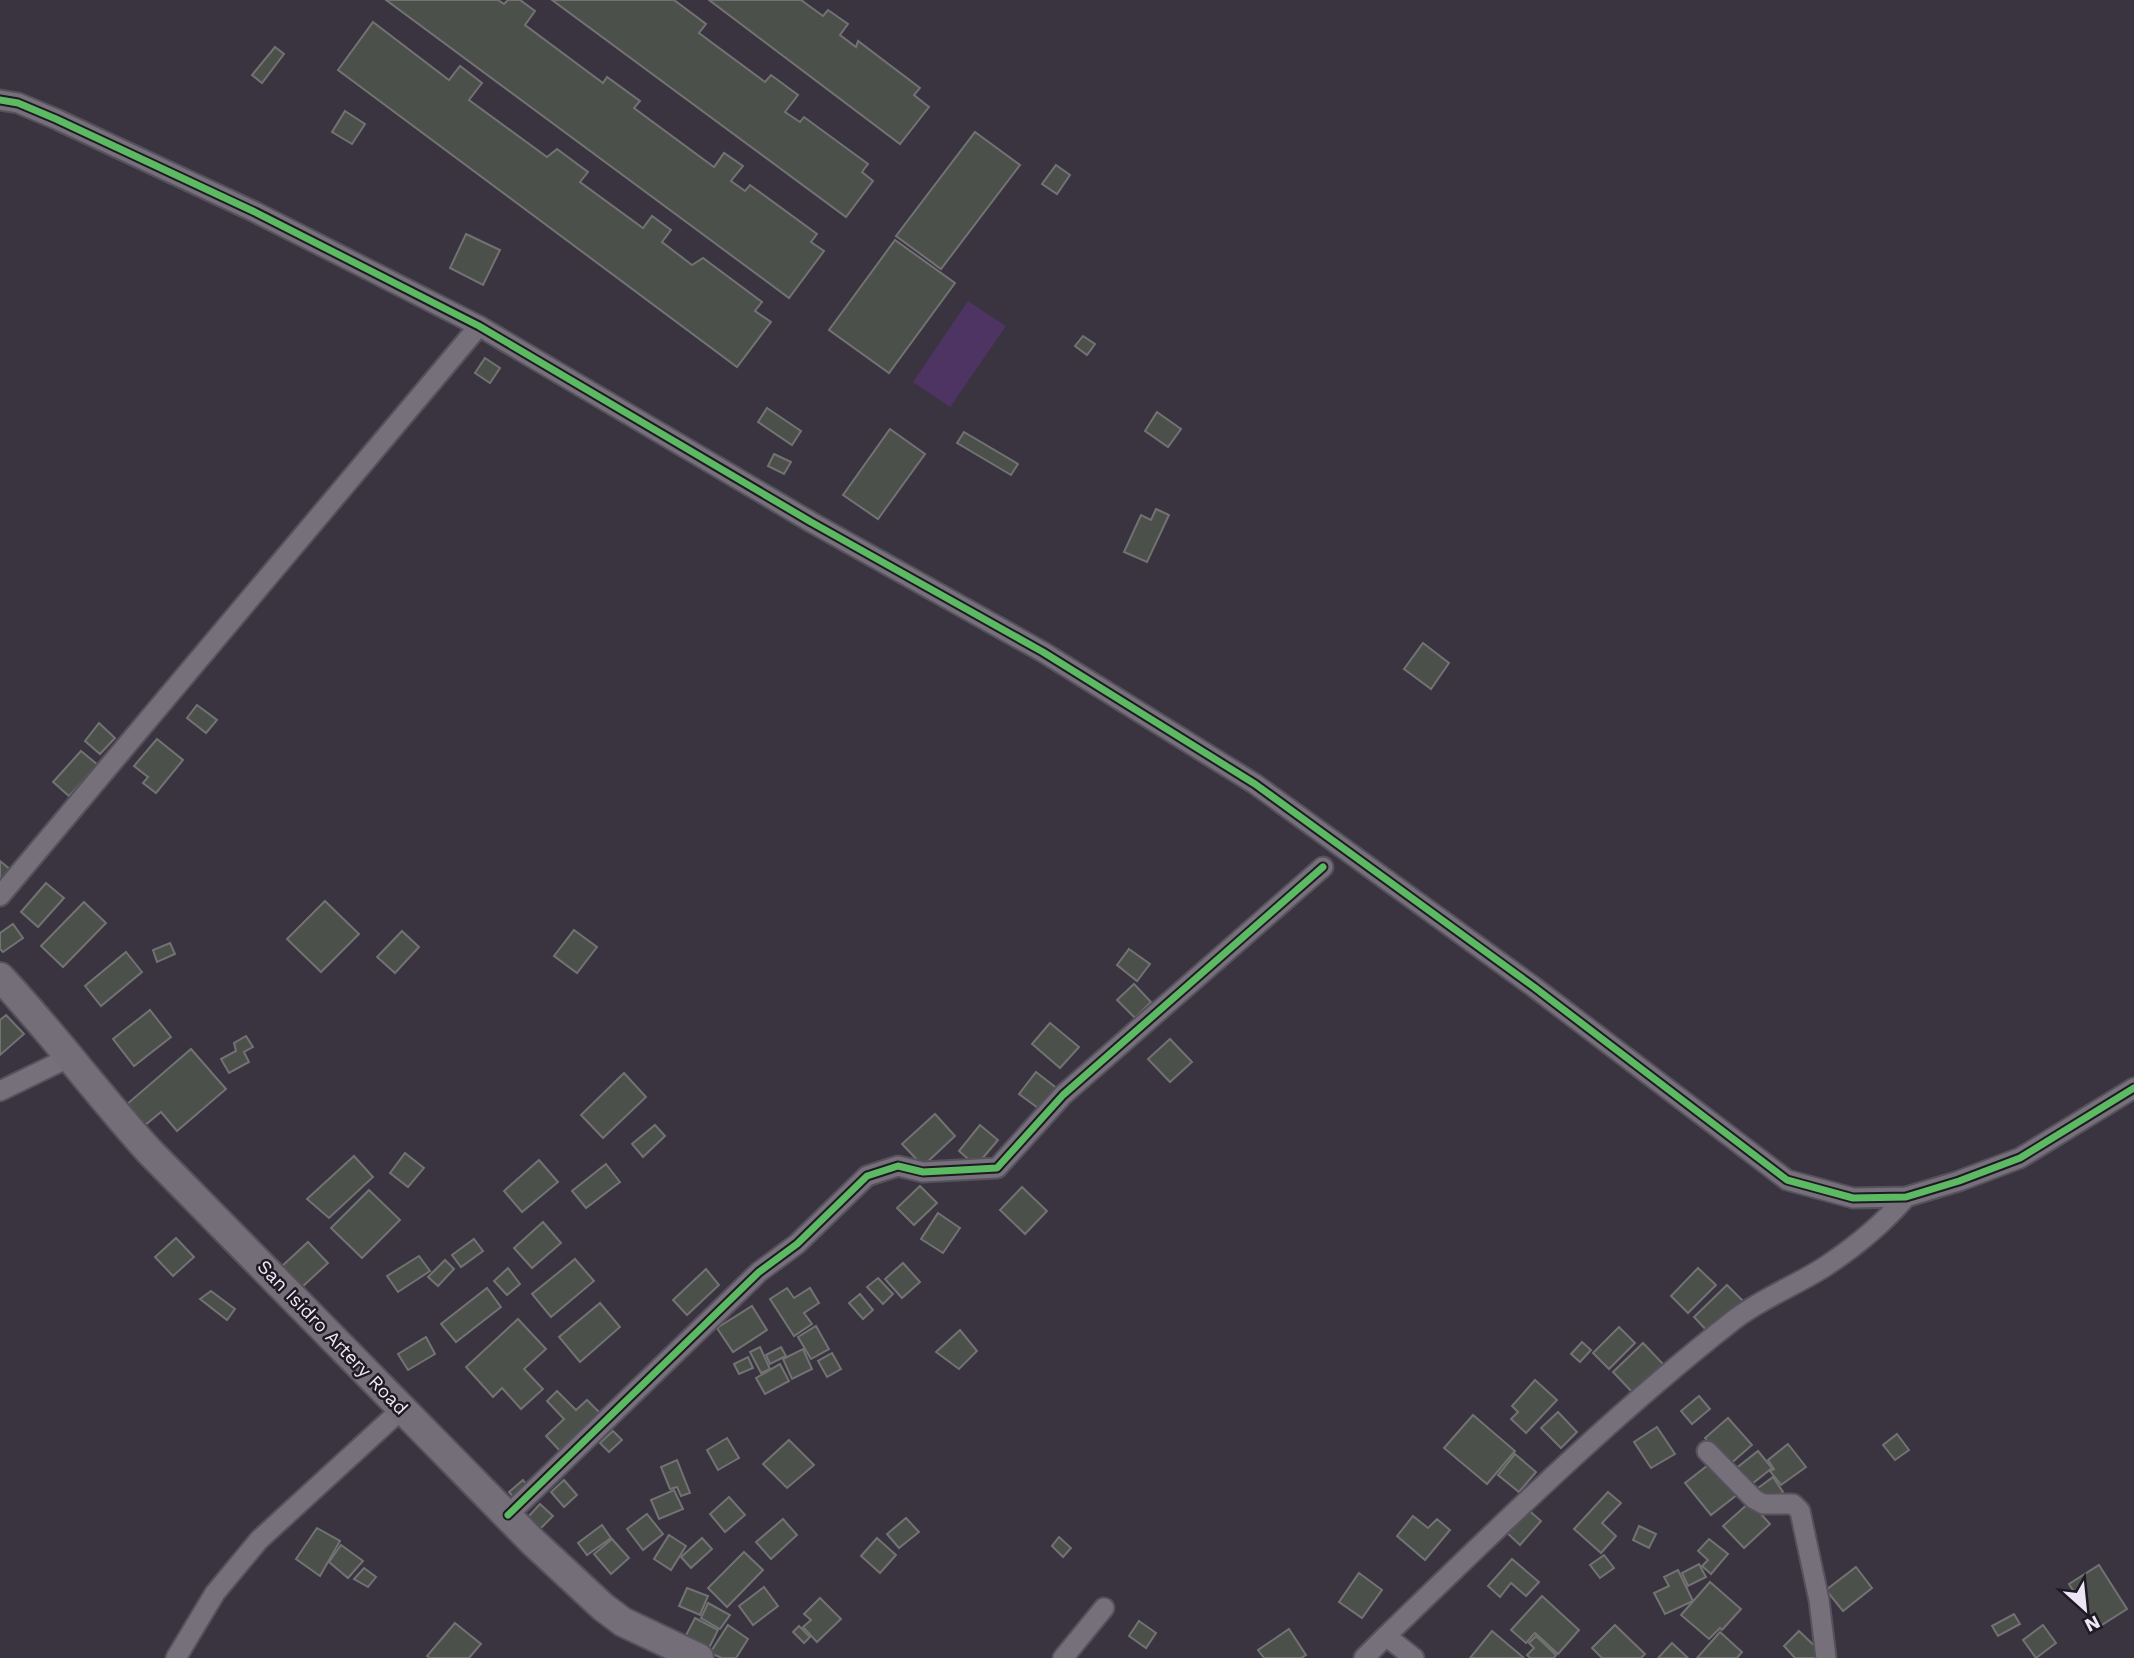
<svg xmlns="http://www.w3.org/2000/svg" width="2134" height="1658" viewBox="0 0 2134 1658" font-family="'Work Sans',sans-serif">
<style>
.green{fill:#4d3462}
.building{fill:#4c504b;stroke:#727273;stroke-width:2}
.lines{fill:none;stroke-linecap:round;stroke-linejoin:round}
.street-casing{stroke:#56515c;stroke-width:23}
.secondary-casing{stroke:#56515c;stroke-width:32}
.street{stroke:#76707b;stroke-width:19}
.secondary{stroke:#746e79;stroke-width:28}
.cycleway-casing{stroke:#1e1923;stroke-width:11}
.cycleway{stroke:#5cba63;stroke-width:7}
.labels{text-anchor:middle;stroke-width:5;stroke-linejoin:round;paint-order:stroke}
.street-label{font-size:19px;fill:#ede6f5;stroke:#1e1923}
</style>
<rect width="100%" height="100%" fill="#3a3340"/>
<!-- green -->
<polygon class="green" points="968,301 1006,326 950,407 913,382"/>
<!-- building -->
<g class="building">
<polygon points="386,0 498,0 504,4 508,0 520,0 535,11 525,25 603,83 607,77 640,101 634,108 714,167 724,153 743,166 731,181 745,191 750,185 817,234 811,242 824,251 789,298"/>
<polygon points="552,0 674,0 706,24 699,33 765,82 771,75 798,95 785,112 800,122 804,117 868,164 862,172 873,181 846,217"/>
<polygon points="709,0 801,0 823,16 828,10 848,24 840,35 856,47 858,41 920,88 914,95 929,107 900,144"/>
<polygon points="373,22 449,80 460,66 482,83 469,100 547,157 557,149 588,172 580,182 643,228 652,216 671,230 662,242 692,265 703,258 762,302 755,311 771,322 737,367 338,70"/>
<polygon points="275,47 284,54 262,83 252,75"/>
<polygon points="345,111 365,124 352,144 332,132"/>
<polygon points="975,132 1020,165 941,269 896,236"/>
<polygon points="1056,165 1070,175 1057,194 1042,184"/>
<polygon points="466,234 500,250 483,285 450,268"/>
<polygon points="895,240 955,283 889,373 829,330"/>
<polygon points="1083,336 1095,344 1087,355 1075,346"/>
<polygon points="485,358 500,368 490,383 475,373"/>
<polygon points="767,408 801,431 792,445 758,422"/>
<polygon points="1157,412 1181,429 1168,447 1145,431"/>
<polygon points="890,429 925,454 878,519 843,495"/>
<polygon points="964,432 1018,464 1011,475 957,443"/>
<polygon points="774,454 791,462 784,474 768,466"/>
<polygon points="1156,509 1169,515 1147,562 1124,552 1141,515 1151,520"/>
<polygon points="1423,643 1449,663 1431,689 1404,669"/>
<polygon points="197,705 217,720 206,733 187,718"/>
<polygon points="99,723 115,738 100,754 85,741"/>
<polygon points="157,739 183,760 156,793 143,783 148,777 134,766"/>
<polygon points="81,751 98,765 69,796 53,782"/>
<polygon points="0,861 11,870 0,883"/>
<polygon points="46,883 64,898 38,927 21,912"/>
<polygon points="325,901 359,934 321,972 287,939"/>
<polygon points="84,902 106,923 63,967 41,946"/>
<polygon points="13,924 23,938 3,952 0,949 0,933"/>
<polygon points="574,930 597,947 577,973 554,956"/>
<polygon points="402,931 419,947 395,973 377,957"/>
<polygon points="170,943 175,954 157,962 153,950"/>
<polygon points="1129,949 1150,964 1137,981 1117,965"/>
<polygon points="126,952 142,972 101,1006 85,986"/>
<polygon points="1134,984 1151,1002 1135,1018 1117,1000"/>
<polygon points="150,1010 171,1037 134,1066 113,1039"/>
<polygon points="6,1015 24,1034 0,1055 0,1020"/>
<polygon points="1050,1023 1079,1047 1060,1068 1032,1044"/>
<polygon points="246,1036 253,1047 244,1052 249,1062 229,1073 221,1059 236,1051 234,1043"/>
<polygon points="1170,1039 1192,1062 1170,1082 1148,1059"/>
<polygon points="191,1049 226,1089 177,1131 161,1112 144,1126 126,1105"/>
<polygon points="1036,1072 1059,1090 1042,1111 1019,1094"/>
<polygon points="624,1073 646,1097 603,1138 581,1115"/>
<polygon points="935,1114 955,1136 923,1166 902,1144"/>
<polygon points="655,1125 665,1136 643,1157 632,1144"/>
<polygon points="980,1125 998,1140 976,1166 959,1151"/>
<polygon points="405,1153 424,1168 408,1187 390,1173"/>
<polygon points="354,1156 373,1177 329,1218 307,1199"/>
<polygon points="539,1160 558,1182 522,1212 504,1191"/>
<polygon points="606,1164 620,1182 586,1208 572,1191"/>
<polygon points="920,1186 937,1203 914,1225 897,1208"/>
<polygon points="1022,1187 1047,1211 1025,1234 1000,1210"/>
<polygon points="369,1190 400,1220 362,1258 331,1228"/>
<polygon points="938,1213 960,1228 943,1253 921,1239"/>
<polygon points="543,1222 561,1243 532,1268 514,1248"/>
<polygon points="176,1238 194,1257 173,1276 155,1257"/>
<polygon points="474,1239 483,1251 461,1267 452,1255"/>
<polygon points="308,1242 328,1263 302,1287 282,1266"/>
<polygon points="419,1256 430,1271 398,1292 387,1276"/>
<polygon points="575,1259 594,1281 551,1317 532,1294"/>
<polygon points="445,1260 454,1269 438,1286 428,1277"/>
<polygon points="903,1263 920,1282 902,1298 885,1279"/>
<polygon points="508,1268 520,1284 507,1295 494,1281"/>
<polygon points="1698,1268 1716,1285 1688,1313 1671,1296"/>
<polygon points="706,1269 719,1285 687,1315 673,1300"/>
<polygon points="878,1278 893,1294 883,1304 867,1287"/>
<polygon points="1727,1285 1743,1301 1710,1334 1694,1317"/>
<polygon points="487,1288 501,1307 456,1342 441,1324"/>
<polygon points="787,1288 794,1298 810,1288 819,1303 804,1313 812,1324 794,1336 770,1299"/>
<polygon points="211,1291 235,1309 227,1320 200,1299"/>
<polygon points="860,1294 873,1310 863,1319 849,1303"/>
<polygon points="600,1303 620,1327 580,1362 559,1337"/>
<polygon points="752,1306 767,1330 733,1352 717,1328"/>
<polygon points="518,1319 546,1349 524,1369 543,1389 521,1409 502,1388 493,1397 466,1367"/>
<polygon points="816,1326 829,1349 811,1359 798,1337"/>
<polygon points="1619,1327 1635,1343 1609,1369 1593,1353"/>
<polygon points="960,1330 977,1351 959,1369 936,1352"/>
<polygon points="426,1337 435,1354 408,1370 398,1354"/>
<polygon points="1582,1342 1591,1350 1580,1362 1571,1354"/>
<polygon points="1643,1343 1663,1364 1633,1393 1613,1372"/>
<polygon points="760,1347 770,1369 761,1373 750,1352"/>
<polygon points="781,1347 786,1356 770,1364 766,1355"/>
<polygon points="803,1349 812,1369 792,1379 783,1359"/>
<polygon points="832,1353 841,1369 827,1377 818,1361"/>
<polygon points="748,1357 753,1368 739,1374 734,1364"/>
<polygon points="780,1364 789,1381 765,1394 756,1378"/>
<polygon points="1535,1380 1557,1400 1526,1433 1511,1419 1518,1412 1512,1406"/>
<polygon points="557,1391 576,1410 587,1400 601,1414 562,1453 546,1436 564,1419 547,1401"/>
<polygon points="1699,1396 1710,1409 1692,1424 1681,1411"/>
<polygon points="1558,1412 1577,1432 1561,1448 1541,1428"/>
<polygon points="1473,1415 1515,1451 1487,1484 1444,1448"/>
<polygon points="1728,1418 1752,1445 1729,1465 1705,1438"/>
<polygon points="1657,1427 1675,1454 1651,1468 1634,1442"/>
<polygon points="613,1431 622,1440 609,1452 600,1443"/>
<polygon points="1897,1434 1909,1450 1895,1460 1883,1445"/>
<polygon points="727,1438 739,1458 718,1470 707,1450"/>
<polygon points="789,1440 814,1465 787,1488 763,1464"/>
<polygon points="1788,1444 1806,1467 1781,1485 1770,1471 1774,1469 1768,1460"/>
<polygon points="1758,1451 1772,1468 1748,1487 1734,1470"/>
<polygon points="1515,1454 1536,1472 1519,1492 1498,1475"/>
<polygon points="677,1460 690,1493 681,1496 677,1487 670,1489 661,1467"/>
<polygon points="1712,1462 1738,1494 1711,1515 1685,1483"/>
<polygon points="1773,1477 1783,1492 1768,1502 1754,1491"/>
<polygon points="523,1480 530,1489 518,1502 509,1492"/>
<polygon points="564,1480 577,1495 564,1507 551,1492"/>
<polygon points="674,1490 683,1509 659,1519 651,1500"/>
<polygon points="1608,1492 1621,1503 1602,1523 1616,1536 1601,1553 1574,1529"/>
<polygon points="729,1497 745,1515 725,1532 710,1514"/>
<polygon points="1750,1502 1770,1524 1744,1548 1723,1526"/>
<polygon points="540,1504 553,1516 540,1529 528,1517"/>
<polygon points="1525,1507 1541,1521 1520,1545 1504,1530"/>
<polygon points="647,1514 663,1534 643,1550 627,1529"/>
<polygon points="1413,1516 1428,1528 1437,1519 1450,1530 1425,1560 1397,1536"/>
<polygon points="906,1518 919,1532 899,1548 887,1534"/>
<polygon points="783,1519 797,1535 771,1559 756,1542"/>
<polygon points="602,1525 611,1538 587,1555 578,1543"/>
<polygon points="1639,1526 1656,1534 1649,1548 1633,1540"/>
<polygon points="317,1528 340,1541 320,1576 296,1559"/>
<polygon points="669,1535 686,1546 671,1570 654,1559"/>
<polygon points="1059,1537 1071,1548 1063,1557 1052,1546"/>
<polygon points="702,1538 712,1549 691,1568 681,1557"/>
<polygon points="877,1538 896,1555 880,1573 861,1556"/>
<polygon points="612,1539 629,1558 611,1574 594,1554"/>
<polygon points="1709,1539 1728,1554 1711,1574 1702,1566 1708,1560 1698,1551"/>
<polygon points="341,1545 363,1561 348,1578 329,1562"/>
<polygon points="744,1552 763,1570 727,1607 708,1588"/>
<polygon points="1604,1555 1614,1568 1600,1578 1590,1565"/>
<polygon points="1512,1559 1539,1582 1526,1596 1511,1583 1500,1597 1488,1586"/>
<polygon points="1699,1564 1706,1577 1688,1586 1682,1573"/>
<polygon points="2099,1565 2127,1609 2097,1628 2069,1584"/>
<polygon points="1856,1567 1872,1588 1843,1611 1826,1590"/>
<polygon points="364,1568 376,1577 368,1587 354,1579"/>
<polygon points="1678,1570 1693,1601 1665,1614 1654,1593 1669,1586 1664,1577"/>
<polygon points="1359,1573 1382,1590 1362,1618 1339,1602"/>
<polygon points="1710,1582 1741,1609 1722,1630 1720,1628 1709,1639 1681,1615"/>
<polygon points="764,1587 778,1606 753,1625 739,1606"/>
<polygon points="687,1588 708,1596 700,1615 679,1606"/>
<polygon points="1542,1596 1579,1630 1558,1654 1535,1633 1526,1643 1511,1630"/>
<polygon points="820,1598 841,1619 817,1642 803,1627 811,1620 804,1614"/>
<polygon points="708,1603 730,1615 720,1629 701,1618"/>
<polygon points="2014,1614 2020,1624 1998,1636 1992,1626"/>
<polygon points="695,1618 718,1630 707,1652 684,1639"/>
<polygon points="1139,1621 1156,1633 1146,1648 1129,1636"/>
<polygon points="455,1623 481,1644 469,1658 430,1658 427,1656"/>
<polygon points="728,1625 748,1639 736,1658 722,1658 710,1653"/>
<polygon points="1615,1625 1645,1654 1641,1658 1602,1658 1592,1648"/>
<polygon points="2043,1625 2056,1643 2036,1658 2023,1640"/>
<polygon points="799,1626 810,1637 804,1643 793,1632"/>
<polygon points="1289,1629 1306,1655 1301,1658 1264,1658 1258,1650"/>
<polygon points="1492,1631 1524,1658 1470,1658"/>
<polygon points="1799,1631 1821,1652 1815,1658 1795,1658 1784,1646"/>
<polygon points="1720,1632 1742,1652 1737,1658 1697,1658"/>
<polygon points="1536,1636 1556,1655 1554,1658 1530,1658 1527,1655 1534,1648 1529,1643"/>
<polygon points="1672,1643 1688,1658 1658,1658"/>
</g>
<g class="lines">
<!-- street casing -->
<g class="street-casing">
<g id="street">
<polyline points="0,100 18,103 56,119 255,212 479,326 811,522 1043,652 1255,784 1534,987 1787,1180 1853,1198 1906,1197 1959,1181 2020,1158 2134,1088"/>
<polyline points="0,896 479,326"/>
<polyline points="0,1091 70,1057"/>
<polyline points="1707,1451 1754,1499 1763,1504 1793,1504 1800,1511 1819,1600 1826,1658"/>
<polyline points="508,1515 759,1272 797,1244 867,1176 898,1166 923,1172 997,1168 1063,1095 1323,867"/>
<path d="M1386,1636C1499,1527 1611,1416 1735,1319C1762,1298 1797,1285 1826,1266C1856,1246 1883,1224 1906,1197"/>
<polyline points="176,1658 215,1593 259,1540 403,1408"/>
<polyline points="1063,1658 1104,1608"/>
<polyline points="1364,1658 1386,1636 1414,1658"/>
</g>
</g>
<!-- secondary casing -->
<g class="secondary-casing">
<path id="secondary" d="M0,977C53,1033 98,1095 150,1152L533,1542L603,1607L623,1622L699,1658"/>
</g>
<!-- street -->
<use href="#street" class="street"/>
<!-- secondary -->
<use href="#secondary" class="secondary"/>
<!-- cycleway casing -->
<g class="cycleway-casing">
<g id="cycleway">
<polyline points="0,100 18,103 56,119 255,212 479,326 811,522 1043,652 1255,784 1534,987 1787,1180 1853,1198 1906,1197 1959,1181 2020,1158 2134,1088"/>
<polyline points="508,1515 759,1272 797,1244 867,1176 898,1166 923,1172 997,1168 1063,1095 1323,867"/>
</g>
</g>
<!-- cycleway -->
<use href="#cycleway" class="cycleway"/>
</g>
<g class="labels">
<!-- street labels -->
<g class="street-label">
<text transform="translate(333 1337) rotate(46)" y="7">San Isidro Artery Road</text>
</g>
</g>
<!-- north arrow -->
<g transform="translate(2085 1609) rotate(153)" stroke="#1e1923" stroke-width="5" paint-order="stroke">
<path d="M0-5L12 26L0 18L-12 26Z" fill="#ede6f5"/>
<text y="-10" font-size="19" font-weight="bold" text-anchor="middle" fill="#ede6f5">N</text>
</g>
</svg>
